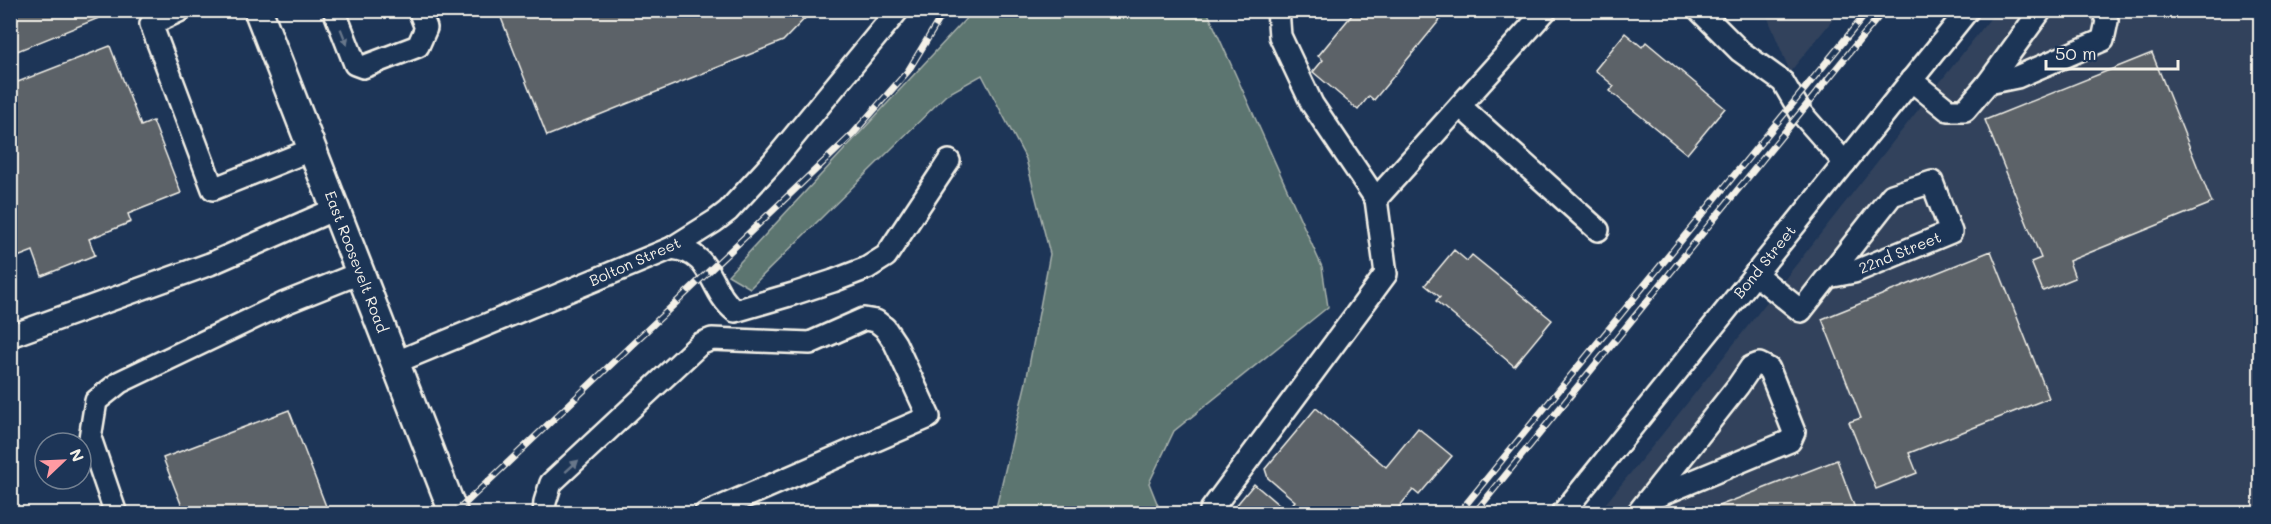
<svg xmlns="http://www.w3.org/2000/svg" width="2271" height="524" viewBox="0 0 2271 524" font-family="Mali,sans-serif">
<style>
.built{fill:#30425c}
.green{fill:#5c7470;stroke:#a8b2ac;stroke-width:1.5}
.building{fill:#5c6268;stroke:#f4f1e8;stroke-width:1.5}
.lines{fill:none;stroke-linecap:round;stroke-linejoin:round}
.minor-casing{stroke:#f4f1e8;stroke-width:26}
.major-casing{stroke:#f4f1e8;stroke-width:32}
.minor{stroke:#1d3557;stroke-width:21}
.major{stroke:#1d3557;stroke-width:27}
.rail-casing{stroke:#f4f1e8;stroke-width:7}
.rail{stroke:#1d3557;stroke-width:4.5;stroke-dasharray:14;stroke-linecap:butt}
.oneway{fill:#68778a}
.labels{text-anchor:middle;stroke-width:5;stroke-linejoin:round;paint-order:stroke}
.street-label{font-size:15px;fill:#f4f1e8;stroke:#1d3557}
</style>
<rect width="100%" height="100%" fill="#1d3557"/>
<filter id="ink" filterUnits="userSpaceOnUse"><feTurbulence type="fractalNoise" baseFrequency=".0167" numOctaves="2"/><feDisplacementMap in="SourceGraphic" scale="12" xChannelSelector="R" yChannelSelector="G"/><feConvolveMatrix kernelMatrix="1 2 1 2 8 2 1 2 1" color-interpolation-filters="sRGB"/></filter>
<g filter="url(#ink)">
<!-- built -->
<g class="built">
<polygon points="1765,11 1840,11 1790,72"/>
<polygon points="1996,11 2260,11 2260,513 1597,514 1677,416"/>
</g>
<!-- green -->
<polygon class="green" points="973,11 1207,11 1322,267 1328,307 1174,431 1149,483 1161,513 997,513 996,508 1026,382 1050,254 1026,159 982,75 946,95 750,288 728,275"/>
<!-- building -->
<g class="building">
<polygon points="10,10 116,10 116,11 10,54"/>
<polygon points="498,10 813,10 783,41 547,136"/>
<polygon points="1356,10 1448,10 1374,100 1369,96 1358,110 1313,72 1323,60 1318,56"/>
<polygon points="1625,33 1642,47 1646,42 1725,108 1687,154 1610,91 1614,86 1595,70"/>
<polygon points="110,46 141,126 153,121 181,193 128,214 131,222 89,239 95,255 42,276 33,251 10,260 10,85"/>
<polygon points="2152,53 2212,203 2069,261 2075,278 2043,291 2031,262 2041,258 1985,120"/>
<polygon points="1454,250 1467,261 1472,255 1552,320 1514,366 1436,301 1440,297 1425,285"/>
<polygon points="1991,251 2049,398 1909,453 1917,473 1876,489 1849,422 1861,418 1822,319"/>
<polygon points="1316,408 1386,467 1418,428 1452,456 1419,495 1413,490 1393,514 1229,514 1254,484 1286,511 1295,501 1268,478 1265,469"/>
<polygon points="289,410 329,514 185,514 163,458"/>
<polygon points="1837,460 1857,514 1698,514"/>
</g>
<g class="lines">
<!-- minor casing -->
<g class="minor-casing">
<g id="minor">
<polyline points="181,10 151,24 213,189 313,149"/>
<polyline points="334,10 355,64 363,67 418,46 426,28 419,10"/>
<polyline points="1278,10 1280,36 1312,104 1376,199 1546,10"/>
<polyline points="1699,10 1740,51 1783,82 1801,113 1845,163"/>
<polyline points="1911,80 1948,110 1965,110 1988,83 2041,10"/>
<polyline points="1988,83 2017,77 2103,40 2107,21 2103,10"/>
<polyline points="1460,106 1598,230"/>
<path d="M672,248C715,253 708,290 735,311L793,294L833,281L867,268L886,256L949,161"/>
<polyline points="1755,274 1801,311 1892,195 1932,182 1951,232 1854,272 1828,277"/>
<polyline points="10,336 210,264 335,209"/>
<polyline points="394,363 672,248 715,221 728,211 773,162 898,10"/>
<polyline points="1211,510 1386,274 1376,199"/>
<polyline points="116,514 90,438 96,401 120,382 285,303 360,273"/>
<polyline points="544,514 545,502 551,483 700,344 712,339 810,343 864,319 876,321 885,328 895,343 929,417 705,514"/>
<polyline points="1562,514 1968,10"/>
<polyline points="1637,514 1648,500 1738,386 1751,367 1759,364 1769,369 1794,432 1790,441 1648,500"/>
</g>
</g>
<!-- major casing -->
<g class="major-casing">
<polyline id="major" points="258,10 454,514"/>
</g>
<!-- minor -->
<use href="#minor" class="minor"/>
<!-- major -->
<use href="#major" class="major"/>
<!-- rail casing -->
<g class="rail-casing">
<g id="rail">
<polyline points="454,514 852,135 908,71 945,10"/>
<polyline points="1458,514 1869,10"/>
<polyline points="1474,514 1884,10"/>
</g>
</g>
<!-- rail -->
<use href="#rail" class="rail"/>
</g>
<!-- one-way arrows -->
<defs><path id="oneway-solid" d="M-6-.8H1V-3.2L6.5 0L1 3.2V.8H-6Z" transform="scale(1.5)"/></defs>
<g class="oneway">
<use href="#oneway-solid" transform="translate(344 37) rotate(68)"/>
<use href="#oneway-solid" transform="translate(572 466) rotate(-42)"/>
</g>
</g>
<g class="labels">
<!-- street labels -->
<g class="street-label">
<text transform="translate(1900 253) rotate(-22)" y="5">22nd Street</text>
<text transform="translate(356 262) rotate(69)" y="5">East Roosevelt Road</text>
<text transform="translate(635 262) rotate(-24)" y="5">Bolton Street</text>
<text transform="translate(1765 262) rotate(-51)" y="5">Bond Street</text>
</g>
</g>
<!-- margin -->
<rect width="2271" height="524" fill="none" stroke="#1d3557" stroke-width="36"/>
<rect x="18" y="18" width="2235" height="488" fill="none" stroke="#f4f1e8" stroke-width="2" filter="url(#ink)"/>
<!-- north arrow -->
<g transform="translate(63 461) rotate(67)"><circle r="28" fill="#1d3557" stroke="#738091" stroke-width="1.5"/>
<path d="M0-4.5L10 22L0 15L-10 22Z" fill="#ff9aa2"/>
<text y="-9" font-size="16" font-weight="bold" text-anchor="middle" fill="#f4f1e8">N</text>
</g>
<!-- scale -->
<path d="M2046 60v9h132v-9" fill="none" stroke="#f4f1e8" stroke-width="3"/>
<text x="2055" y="60" font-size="18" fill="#f4f1e8" stroke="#1d3557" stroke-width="4.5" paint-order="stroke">50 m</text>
</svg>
